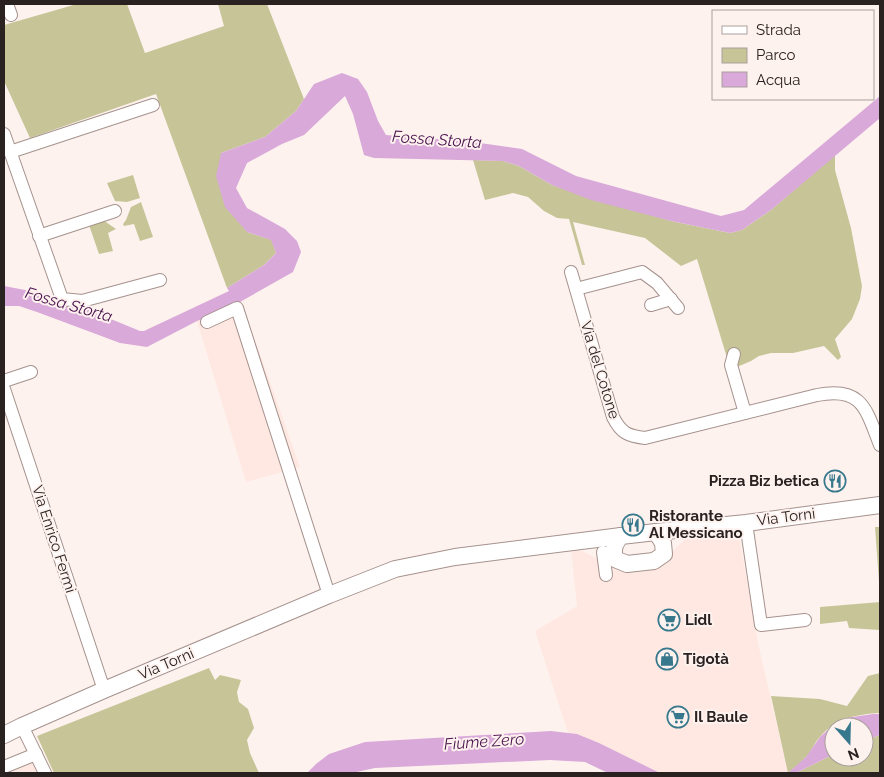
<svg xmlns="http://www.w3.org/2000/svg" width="884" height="777" viewBox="0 0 884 777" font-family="Raleway,sans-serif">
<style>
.built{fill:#ffe8e2}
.green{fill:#c7c598}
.water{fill:#d9a9d9}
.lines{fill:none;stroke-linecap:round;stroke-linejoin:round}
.minor-casing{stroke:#a5928d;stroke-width:14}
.major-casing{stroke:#a5928d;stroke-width:18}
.minor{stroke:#fff;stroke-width:12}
.major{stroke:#fff;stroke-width:16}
.labels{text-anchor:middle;stroke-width:4;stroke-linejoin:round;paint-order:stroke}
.street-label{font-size:15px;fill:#292220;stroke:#fef2ef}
.poi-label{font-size:15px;font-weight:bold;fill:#292220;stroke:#fef2ef;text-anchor:start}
.water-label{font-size:16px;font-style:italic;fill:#4b134e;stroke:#fef2ef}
</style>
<rect width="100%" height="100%" fill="#fef2ef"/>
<!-- built -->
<g class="built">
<polygon points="241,300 300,467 246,482 197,321 231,307"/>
<polygon points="738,531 758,643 788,773 660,773 599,743 577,734 568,733 535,631 577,606 571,549 582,551 618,569 655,567 688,537"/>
<polygon points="31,761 38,773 11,773"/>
</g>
<!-- green -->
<g class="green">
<polygon points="77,4 127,4 145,53 224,26 218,4 267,4 304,99 296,111 265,137 221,153 247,232 272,240 276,253 264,265 227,288 156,94 30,138 4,81 4,25"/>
<polygon points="835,155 835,170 851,228 862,286 860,299 852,319 835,339 841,357 838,360 824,346 793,353 771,353 759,356 751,361 737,367 728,361 697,259 681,266 645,238 573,222 585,265 582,265 569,219 557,218 544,211 528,197 513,193 485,200 473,160 503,161 519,166 552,185 671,221 730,233 742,230 771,210"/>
<polygon points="133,175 140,198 127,202 115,201 107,183"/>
<polygon points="141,202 153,237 140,241 134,224 124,226 123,224 126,220 131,207"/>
<polygon points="103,220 116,229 108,233 113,251 99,254 89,225"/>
<polygon points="875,527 880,527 880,595"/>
<polygon points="880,602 880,642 879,630 849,628 847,621 820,624 820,607"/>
<polygon points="209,668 215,680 220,675 241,680 237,692 239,702 248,709 254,728 247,740 250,753 259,773 54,773 37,736"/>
<path d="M880,673V713C857,714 835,719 820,737C814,743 812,751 806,757C801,763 794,768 788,773L771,696L820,699L847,706L868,676Z"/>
<polygon points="880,735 880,773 796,773 834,754 834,757 864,757 864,741"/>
</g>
<!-- water -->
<g class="water">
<polygon points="342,73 358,79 367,92 378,121 386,135 473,142 522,149 576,176 721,216 744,210 880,96 880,118 771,210 742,230 730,233 671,221 591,200 552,185 519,166 503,161 374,158 364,155 353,114 345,96 304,135 282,144 247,163 236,188 247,208 285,229 297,241 301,252 293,272 231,307 197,321 147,347 120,343 37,312 19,306 4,306 4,286 46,294 48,300 84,308 140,331 144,331 229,291 227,288 264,265 276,253 271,240 247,232 225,207 216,176 221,153 265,137 296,111 314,84"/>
<polygon points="873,714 880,714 880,735 864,741 864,727 834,727 834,754 796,773 788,773 806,757 820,737 832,726 846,718"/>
<polygon points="551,731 577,734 599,743 660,773 608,773 585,762 550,760 375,768 352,773 307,773 316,764 329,754 365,742"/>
</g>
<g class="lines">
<!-- minor casing -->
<g class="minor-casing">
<g id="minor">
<polyline points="7,4 11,15"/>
<polyline points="4,134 62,299 82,301 160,280"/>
<polyline points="10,152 153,105"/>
<polyline points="39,236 115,211"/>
<path d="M571,272L613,417C621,433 628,436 645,438L817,395C862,386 866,409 880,445"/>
<polyline points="576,289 642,272 657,283 678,308"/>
<polyline points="651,305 671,299"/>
<polyline points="207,322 237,308 329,595"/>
<polyline points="734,354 731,365 745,413"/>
<polyline points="4,381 31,372"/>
<polyline points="4,389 104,690"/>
<polyline points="746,523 761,625 805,620"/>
<polyline points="603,552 606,575"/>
<polyline points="22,726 45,773"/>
<polyline points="4,767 36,754"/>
</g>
</g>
<!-- major casing -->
<g class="major-casing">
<g id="major">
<polyline points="656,532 746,523 880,505"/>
<path d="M656,532L663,543L664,554L654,561L627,564L615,559C612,549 615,543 621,536Z"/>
<polyline points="4,735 22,726 104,690 329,595 395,569 455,557 621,536"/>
</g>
</g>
<!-- minor -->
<use href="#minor" class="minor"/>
<!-- major -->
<use href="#major" class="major"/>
</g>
<!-- icons -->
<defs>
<g id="restaurant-ring" transform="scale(1.125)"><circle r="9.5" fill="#fef2ef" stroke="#38788c" stroke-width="1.5"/><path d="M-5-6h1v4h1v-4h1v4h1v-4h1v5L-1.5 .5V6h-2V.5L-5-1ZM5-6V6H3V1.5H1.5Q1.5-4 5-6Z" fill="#38788c"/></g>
<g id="supermarket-ring" transform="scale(1.125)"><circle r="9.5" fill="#fef2ef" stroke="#38788c" stroke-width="1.5"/><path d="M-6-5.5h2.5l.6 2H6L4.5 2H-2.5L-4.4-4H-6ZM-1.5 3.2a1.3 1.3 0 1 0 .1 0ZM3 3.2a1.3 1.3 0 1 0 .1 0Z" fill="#38788c"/></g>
<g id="shop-ring" transform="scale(1.125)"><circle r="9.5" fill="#fef2ef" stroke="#38788c" stroke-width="1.5"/><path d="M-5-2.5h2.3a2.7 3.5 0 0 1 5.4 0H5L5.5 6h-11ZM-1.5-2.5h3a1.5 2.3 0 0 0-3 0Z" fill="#38788c"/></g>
</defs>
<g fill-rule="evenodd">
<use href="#restaurant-ring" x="835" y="481"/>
<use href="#restaurant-ring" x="633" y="525"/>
<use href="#supermarket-ring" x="669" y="620"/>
<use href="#shop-ring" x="667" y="659"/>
<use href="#supermarket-ring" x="678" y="717"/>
</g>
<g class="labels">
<!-- street labels -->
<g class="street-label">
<text transform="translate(600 370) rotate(73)" y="5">Via del Cotone</text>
<text transform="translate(786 517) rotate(-7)" y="5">Via Torni</text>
<text transform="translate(54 539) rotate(72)" y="5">Via Enrico Fermi</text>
<text transform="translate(166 664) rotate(-23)" y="5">Via Torni</text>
</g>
<!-- poi labels -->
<g class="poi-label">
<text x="819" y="486" text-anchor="end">Pizza Biz betica</text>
<text x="649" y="521">Ristorante<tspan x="649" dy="17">Al Messicano</tspan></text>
<text x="685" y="625">Lidl</text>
<text x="683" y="664">Tigotà</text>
<text x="694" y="722">Il Baule</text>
</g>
<!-- water labels -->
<g class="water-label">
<text transform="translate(437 139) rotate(4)" y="6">Fossa Storta</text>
<text transform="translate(69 304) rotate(16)" y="6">Fossa Storta</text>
<text transform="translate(484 741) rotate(-4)" y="6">Fiume Zero</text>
</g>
</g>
<!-- border -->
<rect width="884" height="777" fill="none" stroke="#292220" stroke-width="10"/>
<!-- legend -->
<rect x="712" y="10" width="162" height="90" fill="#fef2ef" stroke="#a99f9c"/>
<rect x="722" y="26" width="25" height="8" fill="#ffffff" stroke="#a99f9c"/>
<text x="756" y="35" font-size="15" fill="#292220">Strada</text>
<rect x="722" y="48" width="25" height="15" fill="#c7c598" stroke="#a99f9c"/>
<text x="756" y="60" font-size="15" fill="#292220">Parco</text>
<rect x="722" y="72" width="25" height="15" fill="#d9a9d9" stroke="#a99f9c"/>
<text x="756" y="85" font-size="15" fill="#292220">Acqua</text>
<!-- north arrow -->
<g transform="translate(849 742) rotate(160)"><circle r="24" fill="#fef2ef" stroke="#a99f9c"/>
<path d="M0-4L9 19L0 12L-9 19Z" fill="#38788c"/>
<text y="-8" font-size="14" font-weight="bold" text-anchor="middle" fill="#292220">N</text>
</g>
</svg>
